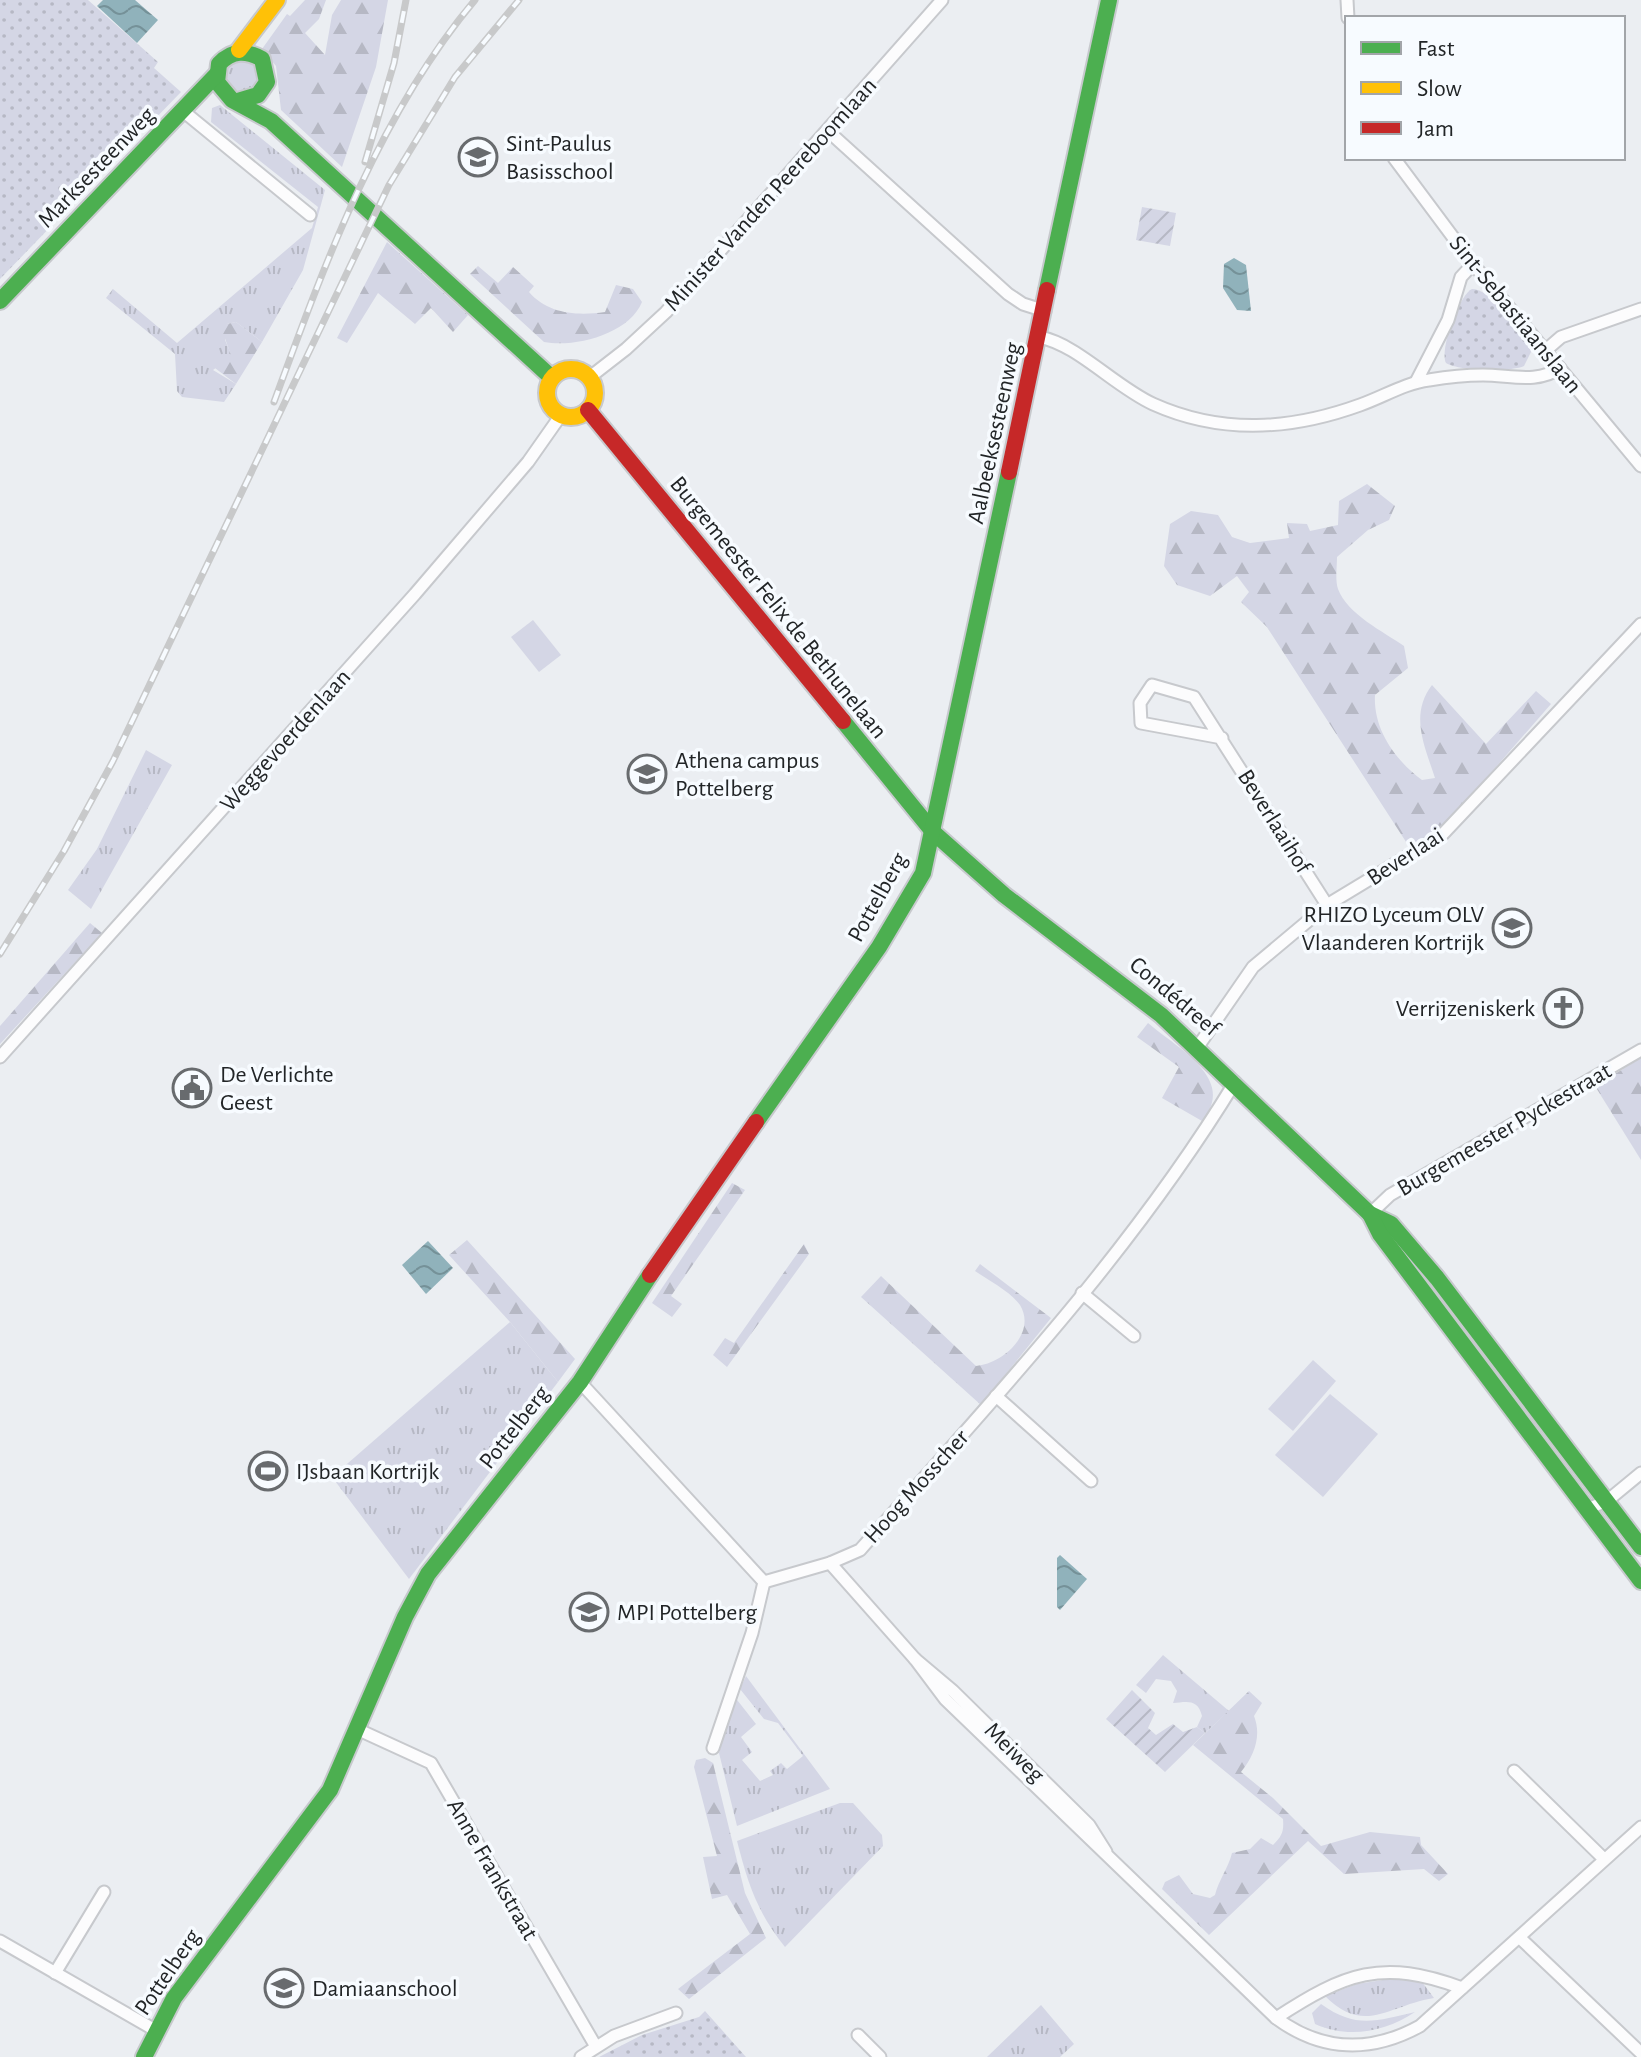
<svg xmlns="http://www.w3.org/2000/svg" width="1641" height="2057" viewBox="0 0 1641 2057" font-family="'Alegreya Sans',sans-serif">
<style>
.grass{fill:url(#grass-tufts)}
.forest{fill:url(#forest-firs)}
.park{fill:url(#park-dots)}
.garden{fill:url(#garden-furrows)}
.pitch{fill:#d4d6e5}
.water{fill:url(#water-waves)}
.lines{fill:none;stroke-linecap:round;stroke-linejoin:round}
.street-casing{stroke:#c7c9cd;stroke-width:15}
.fast-casing{stroke:#c7c9cd;stroke-width:20}
.slow-casing{stroke:#c7c9cd;stroke-width:20}
.jam-casing{stroke:#c7c9cd;stroke-width:20}
.street{stroke:#fcfcfd;stroke-width:11}
.fast{stroke:#4caf50;stroke-width:16}
.slow{stroke:#ffc107;stroke-width:16}
.jam{stroke:#c62828;stroke-width:16}
.rail-casing{stroke:#c8c9ca;stroke-width:7}
.rail{stroke:#f7fbff;stroke-width:4;stroke-dasharray:12;stroke-linecap:butt}
.labels{text-anchor:middle;stroke-width:7;stroke-linejoin:round;paint-order:stroke}
.poi-label{font-size:24px;fill:#222527;stroke:#f7fbff;text-anchor:start}
.street-label{font-size:24px;fill:#222527;stroke:#f7fbff}
</style>
<defs>
<pattern id="grass-tufts" width="24" height="20" patternUnits="userSpaceOnUse" patternTransform="scale(2)"><rect width="24" height="20" fill="#d4d6e5"/><path d="M3 7l-1-3M5 7V3M7 7l1-3M15 17l-1-3M17 17v-4M19 17l1-3" fill="none" stroke="#b6b8c4"/></pattern>
<pattern id="forest-firs" width="22" height="20" patternUnits="userSpaceOnUse" patternTransform="scale(2)"><rect width="22" height="20" fill="#d4d6e5"/><path d="M5 1l3.5 6h-7zM16 11l3.5 6h-7z" fill="#b6b8c4"/></pattern>
<pattern id="park-dots" width="8" height="8" patternUnits="userSpaceOnUse" patternTransform="scale(2)"><rect width="8" height="8" fill="#d4d6e5"/><path d="M2 2h.1M6 6h.1" fill="none" stroke="#b6b8c4" stroke-width="1.8" stroke-linecap="round"/></pattern>
<pattern id="garden-furrows" width="10" height="10" patternUnits="userSpaceOnUse" patternTransform="scale(2)"><rect width="10" height="10" fill="#d4d6e5"/><path d="M-1 1l2-2M0 10L10 0M9 11l2-2" fill="none" stroke="#b6b8c4"/></pattern>
<pattern id="water-waves" width="16" height="10" patternUnits="userSpaceOnUse" patternTransform="scale(2)"><rect width="16" height="10" fill="#90b2bb"/><path d="M0 5q4-4 8 0t8 0" fill="none" stroke="#759198"/></pattern>
</defs>
<rect width="100%" height="100%" fill="#ebeef2"/>
<!-- grass -->
<g class="grass">
<circle cx="242" cy="76" r="16"/>
<polygon points="220,105 325,190 303,270 262,342 236,322 227,324 225,340 232,356 213,370 236,384 224,402 182,397 177,391 175,354 106,298 113,289 177,343 312,228 318,207 211,122 212,108"/>
<polygon points="146,750 172,765 91,909 68,890 97,849"/>
<polygon points="510,1322 558,1382 409,1579 332,1477"/>
<path d="M1163,1655L1229,1711L1205,1733L1197,1727L1202,1716C1198,1698 1186,1702 1173,1703L1177,1691L1171,1681L1156,1679L1146,1693L1136,1685Z"/>
<polygon points="746,1676 830,1789 737,1826 719,1753 734,1696 756,1724 741,1737 752,1752 742,1760 760,1781 773,1775 770,1771 781,1763 787,1769 803,1756 778,1723 764,1719 740,1689"/>
<path d="M840,1803H853L882,1835L883,1846L785,1947C757,1912 748,1884 737,1841Z"/>
<path d="M1389,1979L1422,1982L1434,1998C1389,2005 1365,2036 1325,1996L1357,1984Z"/>
<path d="M1321,2004C1356,2029 1376,2021 1415,2012C1385,2032 1348,2039 1315,2024L1312,2013Z"/>
<polygon points="1041,2005 1074,2044 1060,2057 987,2057"/>
</g>
<!-- forest -->
<g class="forest">
<polygon points="305,0 326,0 319,19 305,33 325,55 332,15 341,0 388,0 376,67 342,167 281,110 276,66 262,49 287,14 290,16"/>
<polygon points="387,242 468,315 453,332 431,308 415,324 378,293 347,343 337,338"/>
<path d="M478,266L498,283L513,267L534,286L529,292C548,314 577,316 605,312L616,285L633,289L642,302C629,334 575,348 544,342L470,274Z"/>
<polygon points="236,322 262,342 236,384 207,362 208,357 231,355 223,333 227,324"/>
<path d="M1367,484L1395,506L1389,520L1368,530L1337,557C1337,567 1335,580 1338,589C1347,614 1384,632 1404,646L1408,668L1375,695C1373,729 1395,760 1422,780L1435,778C1425,747 1409,715 1432,685L1486,744L1536,691L1551,704L1447,823L1410,848L1267,627L1241,602L1249,592L1237,576L1210,596L1177,585L1164,566L1170,524L1191,511L1218,515L1232,537L1250,543L1289,538L1287,523L1307,524L1310,531L1338,525L1339,501Z"/>
<polygon points="90,923 102,933 0,1044 0,1026"/>
<path d="M1148,1023C1177,1048 1238,1079 1202,1121L1162,1098L1179,1067L1137,1037Z"/>
<polygon points="1641,1058 1641,1160 1595,1086"/>
<polygon points="732,1183 745,1190 671,1296 682,1304 672,1317 652,1303"/>
<polygon points="467,1240 575,1359 558,1382 510,1322 449,1255"/>
<polygon points="804,1244 809,1254 727,1367 713,1355 725,1338 734,1343"/>
<path d="M980,1264L1051,1318L981,1405L861,1297L881,1276L976,1366C1003,1364 1037,1333 1020,1305C1011,1292 988,1280 975,1271Z"/>
<path d="M1249,1691L1262,1703L1254,1716C1262,1736 1254,1756 1241,1772L1273,1798L1321,1846L1370,1832L1420,1837L1421,1845L1448,1874L1439,1881L1424,1869L1344,1874L1308,1841L1209,1935L1162,1889L1165,1882L1179,1875L1193,1894L1210,1898L1215,1895C1219,1879 1228,1869 1232,1853L1250,1849L1261,1838L1273,1845C1282,1836 1284,1832 1283,1819L1193,1745Z"/>
<polygon points="705,1758 713,1763 745,1893 766,1938 689,1999 678,1989 750,1934 727,1895 712,1899 703,1857 717,1856 694,1767 696,1760"/>
</g>
<!-- park -->
<g class="park">
<polygon points="0,0 88,0 158,62 154,68 181,92 0,279"/>
<path d="M1472,289C1491,289 1529,334 1531,352L1524,366C1512,372 1457,371 1446,363C1439,350 1459,295 1472,289Z"/>
<polygon points="705,2011 746,2057 599,2057 642,2035 699,2017"/>
</g>
<!-- garden -->
<g class="garden">
<polygon points="1142,207 1176,213 1170,246 1136,240"/>
<polygon points="1132,1690 1155,1713 1148,1728 1156,1735 1173,1724 1183,1732 1197,1727 1205,1733 1165,1772 1106,1719"/>
</g>
<!-- pitch -->
<g class="pitch">
<polygon points="533,620 561,655 539,672 511,637"/>
<polygon points="1313,1360 1336,1381 1293,1431 1268,1409"/>
<polygon points="1330,1394 1378,1434 1323,1497 1275,1455"/>
</g>
<!-- water -->
<g class="water">
<polygon points="103,0 135,0 158,20 137,43 97,6"/>
<polygon points="1234,258 1246,265 1251,311 1237,310 1223,288 1224,264"/>
<polygon points="428,1241 453,1268 426,1294 402,1265"/>
<polygon points="1060,1555 1087,1579 1060,1610 1057,1607 1057,1558"/>
</g>
<g class="lines">
<!-- street casing -->
<g class="street-casing">
<g id="street">
<polyline points="1347,0 1348,18"/>
<polyline points="183,111 310,215"/>
<polyline points="828,131 1008,294 1023,304 1045,311"/>
<polyline points="1394,158 1473,264 1641,466"/>
<path d="M1039,337C1077,344 1114,386 1153,404C1222,435 1291,430 1360,405C1383,397 1405,383 1429,380C1447,377 1465,375 1483,375C1510,375 1537,384 1560,368"/>
<polyline points="1546,350 1561,337 1641,309"/>
<polyline points="590,377 626,349 666,312 942,0"/>
<polyline points="1416,382 1448,320 1461,277 1473,264"/>
<polyline points="1222,738 1141,723 1140,703 1152,685 1194,697 1327,905"/>
<polyline points="1199,1045 1253,967 1327,905 1441,836 1641,624"/>
<polyline points="0,1057 415,594 528,462 561,415"/>
<polyline points="1370,1214 1390,1195 1641,1050"/>
<polyline points="1082,1293 1134,1336"/>
<polyline points="580,1382 764,1582"/>
<polyline points="996,1396 1091,1481"/>
<polyline points="1587,1509 1607,1501 1641,1473"/>
<polyline points="830,1563 915,1659"/>
<path d="M764,1582L830,1563L860,1550C992,1401 1131,1253 1235,1082"/>
<polyline points="359,1730 431,1763 595,2045"/>
<polyline points="713,1748 752,1633 764,1582"/>
<polyline points="1514,1771 1604,1859"/>
<path d="M1106,1852L1089,1825L953,1691L915,1659L945,1699L1276,2018C1322,2052 1371,2053 1420,2026L1641,1827"/>
<polyline points="1520,1938 1641,2053"/>
<polyline points="0,1941 155,2030"/>
<polyline points="55,1973 104,1892"/>
<path d="M1276,2018C1345,1973 1382,1958 1462,1988"/>
<polyline points="858,2035 880,2057"/>
<polyline points="581,2057 614,2036 676,2013"/>
</g>
</g>
<!-- fast casing -->
<g class="fast-casing">
<g id="fast">
<path d="M238,101L258,95L267,82L262,59C246,50 232,50 219,64L217,82L232,100L271,121L552,378"/>
<polyline points="1047,290 1109,0"/>
<polyline points="0,301 217,74"/>
<polyline points="843,721 934,833"/>
<polyline points="934,833 1004,895 1161,1015 1370,1214 1391,1224 1437,1278 1641,1547"/>
<polyline points="756,1122 879,947 923,873 1009,472"/>
<polyline points="1370,1214 1380,1234 1641,1581"/>
<polyline points="144,2057 174,1998 330,1790 405,1617 428,1574 580,1382 650,1275"/>
</g>
</g>
<!-- slow casing -->
<g class="slow-casing">
<g id="slow">
<polyline points="239,50 277,0"/>
<circle cx="571" cy="393" r="24"/>
</g>
</g>
<!-- jam casing -->
<g class="jam-casing">
<g id="jam">
<polyline points="588,410 843,721"/>
<polyline points="1009,472 1047,290"/>
<polyline points="650,1275 756,1122"/>
</g>
</g>
<!-- street -->
<use href="#street" class="street"/>
<!-- fast -->
<use href="#fast" class="fast"/>
<!-- slow -->
<use href="#slow" class="slow"/>
<!-- jam -->
<use href="#jam" class="jam"/>
<!-- rail casing -->
<g class="rail-casing">
<g id="rail">
<polyline points="365,162 394,63 406,0"/>
<path d="M274,402C325,263 379,114 475,0"/>
<polyline points="0,954 64,851 113,761 389,185 455,77 519,0"/>
</g>
</g>
<!-- rail -->
<use href="#rail" class="rail"/>
</g>
<!-- icons -->
<defs>
<g id="school-ring" transform="scale(2)"><circle r="9.5" fill="#f7fbff" stroke="#686b6e" stroke-width="1.5"/><path d="M0-5L7-2L0 1L-7-2ZM-4 1L0 2.5L4 1V4Q0 6-4 4Z" fill="#686b6e"/></g>
<g id="church-ring" transform="scale(2)"><circle r="9.5" fill="#f7fbff" stroke="#686b6e" stroke-width="1.5"/><path d="M-1.2-6h2.4v3.5h3.3v2.4h-3.3V6h-2.4V-.1h-3.3v-2.4h3.3Z" fill="#686b6e"/></g>
<g id="civic-ring" transform="scale(2)"><circle r="9.5" fill="#f7fbff" stroke="#686b6e" stroke-width="1.5"/><path d="M-.6-6.5H3V-4.5H.6V-3L4-1V1h2V6H-6V1h2V-1L-.6-3ZM-1.2 2.5V6h2.4V2.5Z" fill="#686b6e"/></g>
<g id="stadium-ring" transform="scale(2)"><circle r="9.5" fill="#f7fbff" stroke="#686b6e" stroke-width="1.5"/><path d="M0-5a6.5 5 0 1 0 0 10a6.5 5 0 1 0 0-10ZM-3.5-1.8h7v3.6h-7Z" fill="#686b6e"/></g>
</defs>
<g fill-rule="evenodd">
<use href="#school-ring" x="478" y="157"/>
<use href="#school-ring" x="647" y="774"/>
<use href="#school-ring" x="1512" y="928"/>
<use href="#church-ring" x="1563" y="1008"/>
<use href="#civic-ring" x="192" y="1088"/>
<use href="#stadium-ring" x="268" y="1471"/>
<use href="#school-ring" x="589" y="1612"/>
<use href="#school-ring" x="284" y="1988"/>
</g>
<g class="labels">
<!-- poi labels -->
<g class="poi-label">
<text x="506" y="151">Sint-Paulus<tspan x="506" dy="28">Basisschool</tspan></text>
<text x="675" y="768">Athena campus<tspan x="675" dy="28">Pottelberg</tspan></text>
<text x="1484" y="922" text-anchor="end">RHIZO Lyceum OLV<tspan x="1484" dy="28">Vlaanderen Kortrijk</tspan></text>
<text x="1535" y="1016" text-anchor="end">Verrijzeniskerk</text>
<text x="220" y="1082">De Verlichte<tspan x="220" dy="28">Geest</tspan></text>
<text x="296" y="1479">IJsbaan Kortrijk</text>
<text x="617" y="1620">MPI Pottelberg</text>
<text x="312" y="1996">Damiaanschool</text>
</g>
<!-- street labels -->
<g class="street-label">
<text transform="translate(96 167) rotate(-46)" y="8">Marksesteenweg</text>
<text transform="translate(770 194) rotate(-48)" y="8">Minister Vanden Peereboomlaan</text>
<text transform="translate(1516 314) rotate(51)" y="8">Sint-Sebastiaanslaan</text>
<text transform="translate(994 433) rotate(-78)" y="8">Aalbeeksesteenweg</text>
<text transform="translate(779 607) rotate(51)" y="8">Burgemeester Felix de Bethunelaan</text>
<text transform="translate(285 740) rotate(-48)" y="8">Weggevoerdenlaan</text>
<text transform="translate(1275 821) rotate(58)" y="8">Beverlaaihof</text>
<text transform="translate(1405 856) rotate(-33)" y="8">Beverlaai</text>
<text transform="translate(877 897) rotate(-61)" y="8">Pottelberg</text>
<text transform="translate(1175 996) rotate(40)" y="8">Condédreef</text>
<text transform="translate(1504 1129) rotate(-30)" y="8">Burgemeester Pyckestraat</text>
<text transform="translate(514 1427) rotate(-52)" y="8">Pottelberg</text>
<text transform="translate(916 1486) rotate(-48)" y="8">Hoog Mosscher</text>
<text transform="translate(1015 1752) rotate(45)" y="8">Meiweg</text>
<text transform="translate(493 1869) rotate(60)" y="8">Anne Frankstraat</text>
<text transform="translate(167 1972) rotate(-56)" y="8">Pottelberg</text>
</g>
</g>
<!-- legend -->
<rect x="1345" y="16" width="280" height="144" fill="#f7fbff" stroke="#a2a5a9" stroke-width="2"/>
<rect x="1361" y="42" width="40" height="12" fill="#4caf50" stroke="#a2a5a9" stroke-width="2"/>
<text x="1417" y="56" font-size="24" fill="#222527">Fast</text>
<rect x="1361" y="82" width="40" height="12" fill="#ffc107" stroke="#a2a5a9" stroke-width="2"/>
<text x="1417" y="96" font-size="24" fill="#222527">Slow</text>
<rect x="1361" y="122" width="40" height="12" fill="#c62828" stroke="#a2a5a9" stroke-width="2"/>
<text x="1417" y="136" font-size="24" fill="#222527">Jam</text>
</svg>
